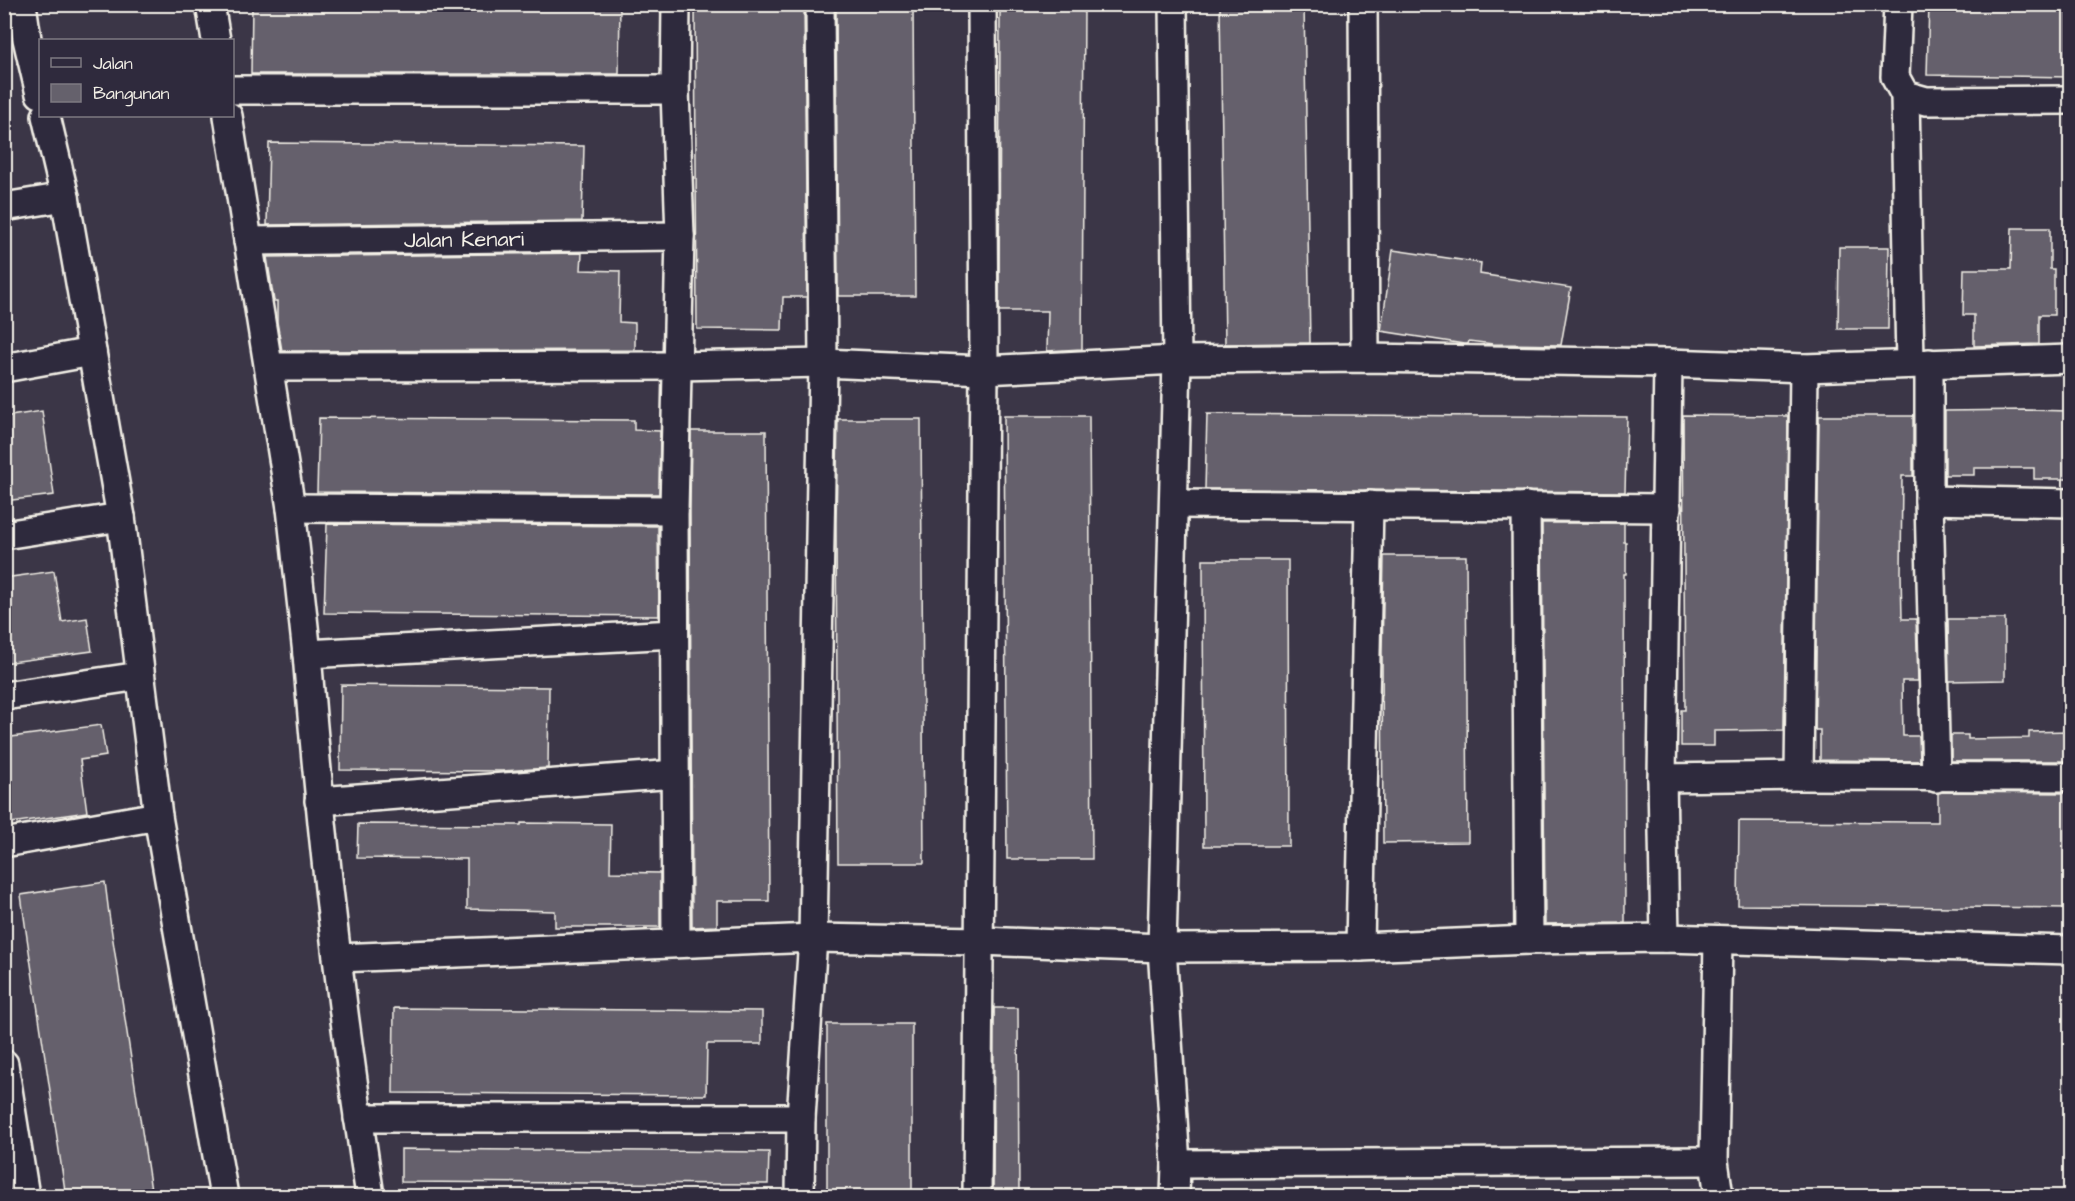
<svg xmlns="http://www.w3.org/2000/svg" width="2075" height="1201" viewBox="0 0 2075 1201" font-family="'Architects Daughter',sans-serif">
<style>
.building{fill:#65616c;stroke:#f4f1e8;stroke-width:1.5}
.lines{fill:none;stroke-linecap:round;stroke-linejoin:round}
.minor-casing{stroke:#f4f1e8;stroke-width:32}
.minor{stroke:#2f2a3d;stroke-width:27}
.labels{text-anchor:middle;stroke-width:5;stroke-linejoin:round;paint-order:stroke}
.street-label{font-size:22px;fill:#f4f1e8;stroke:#2f2a3d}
</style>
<rect width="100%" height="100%" fill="#3b3647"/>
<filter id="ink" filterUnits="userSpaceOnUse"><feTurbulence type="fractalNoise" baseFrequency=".0167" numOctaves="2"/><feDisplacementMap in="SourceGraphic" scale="12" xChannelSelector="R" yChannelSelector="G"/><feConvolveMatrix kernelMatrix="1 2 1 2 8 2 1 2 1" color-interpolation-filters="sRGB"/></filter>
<g filter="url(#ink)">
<!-- building -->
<g class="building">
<polygon points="252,4 620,4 619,74 251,74"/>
<polygon points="695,4 804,4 807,297 783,297 782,330 697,329"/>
<polygon points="836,4 913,4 915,296 838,296"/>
<polygon points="1000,4 1084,4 1082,349 1047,351 1048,311 999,311"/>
<polygon points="1929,4 2070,4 2070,77 1927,75"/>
<polygon points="1304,5 1310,343 1225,344 1220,6"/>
<polygon points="269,143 584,146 582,221 267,225"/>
<polygon points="2012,228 2050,228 2050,269 2054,269 2054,315 2039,315 2039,344 1974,346 1974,315 1963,315 1964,269 2011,269"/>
<polygon points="1839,247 1889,247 1888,329 1838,329"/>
<polygon points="1393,250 1481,263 1480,274 1571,288 1561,345 1493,344 1469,341 1468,344 1464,344 1381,331"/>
<polygon points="582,253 581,270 620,271 619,322 635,323 635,350 282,351 277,322 277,301 274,301 267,257"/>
<polygon points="2026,410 2070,411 2070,479 2034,479 2034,468 1974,468 1974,475 1945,475 1945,411"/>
<polygon points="42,411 54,495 4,501 4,417"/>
<polygon points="1207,414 1627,417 1625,492 1205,489"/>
<polygon points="1683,415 1788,416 1784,730 1714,731 1714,746 1681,746 1681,710 1685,710"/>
<polygon points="1004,416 1089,416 1092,859 1007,859"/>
<polygon points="1819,416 1913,416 1913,476 1902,476 1901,573 1902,619 1916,619 1918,681 1902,681 1903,736 1919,736 1920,761 1820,760 1820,730 1815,730"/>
<polygon points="319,418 634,420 634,430 660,431 659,494 317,492"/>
<polygon points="838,419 921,419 924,863 838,863 836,523"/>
<polygon points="691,431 766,431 769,901 717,901 717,926 692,927 690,510"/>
<polygon points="1542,523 1624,523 1624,542 1626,542 1626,574 1624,574 1625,923 1545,924"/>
<polygon points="327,524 658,526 659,616 324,613"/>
<polygon points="1384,556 1466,556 1468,842 1383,843 1382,652"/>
<polygon points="1203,560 1288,560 1289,846 1204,846"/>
<polygon points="54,571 62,622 87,618 92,651 4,663 4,578"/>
<polygon points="1948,619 2005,619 2005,680 1949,681"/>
<polygon points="341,685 549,687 548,768 503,771 340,770"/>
<polygon points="101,725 106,756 80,760 87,812 4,824 4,738"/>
<polygon points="2069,731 2069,761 1951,761 1951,735 1968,735 1968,739 2029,738 2029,732"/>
<polygon points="1942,792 2070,793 2070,908 1738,905 1739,821 1938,822 1938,793"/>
<polygon points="521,823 611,824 610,872 660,873 660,927 555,927 555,911 467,909 467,859 357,858 358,824 521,825"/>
<polygon points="105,882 109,914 152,1197 66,1197 26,931 21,895"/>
<polygon points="394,1008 762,1011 762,1044 707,1044 706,1095 393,1093"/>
<polygon points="994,1008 1018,1008 1019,1197 993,1197"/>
<rect x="827" y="1024" width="85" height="173"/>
<polygon points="401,1149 769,1152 768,1184 401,1182"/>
</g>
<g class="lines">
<!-- minor casing -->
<g class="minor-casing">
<g id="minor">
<polyline points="22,4 27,39 40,94"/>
<polyline points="210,4 216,40"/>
<polyline points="1173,4 1177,360 1162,948 1176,1164 1175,1196"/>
<polyline points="1363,4 1365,358"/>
<polyline points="1898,4 1895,77 1905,95 1926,101 2070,100"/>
<polyline points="232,90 675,90"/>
<polyline points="1905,95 1910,364"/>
<polyline points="46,116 65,197 121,517 158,816 224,1196"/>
<polyline points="228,116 291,508 307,654 674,634"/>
<polyline points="4,207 65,197"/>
<path id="s1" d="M248,241L680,236"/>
<polyline points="1929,363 1929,500 1936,778"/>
<polyline points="270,367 677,366 823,363 984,370 1177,360 1365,358 1668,363 1804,368 2070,359"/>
<polyline points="4,368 92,352"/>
<polyline points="1929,500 2070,503"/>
<polyline points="1174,504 1667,508"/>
<polyline points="1526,506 1529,940"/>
<polyline points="291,508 674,510"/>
<polyline points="4,535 121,517"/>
<path d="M307,654C321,835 342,1017 370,1196"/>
<polyline points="4,696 140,676"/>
<polyline points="1799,776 1804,368"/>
<polyline points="1662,778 1799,776 2070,777"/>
<polyline points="319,801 675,774"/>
<polyline points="4,843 158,816"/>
<polyline points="1665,938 1662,778 1668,363"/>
<polyline points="1718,940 1714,1161 1719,1196"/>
<polyline points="676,943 674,510 680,236 675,90 676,4"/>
<polyline points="1360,947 1369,505"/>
<polyline points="338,958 813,938 980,941 1162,948 1360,947 1529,940 1665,938 2070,950"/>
<polyline points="4,1064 25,1196"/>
<polyline points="358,1118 801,1118"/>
<polyline points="1176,1164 1714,1161"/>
<polyline points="800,1196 801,1118 813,938 823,363 820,4"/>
<polyline points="977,1196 984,370 982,4"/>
</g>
</g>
<!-- minor -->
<use href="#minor" class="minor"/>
</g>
</g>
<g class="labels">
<!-- street labels -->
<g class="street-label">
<text dy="8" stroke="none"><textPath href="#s1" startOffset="216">Jalan Kenari</textPath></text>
</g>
</g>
<!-- margin -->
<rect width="2075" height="1201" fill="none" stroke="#2f2a3d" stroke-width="24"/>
<rect x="12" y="12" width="2051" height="1177" fill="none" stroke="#f4f1e8" stroke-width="2" filter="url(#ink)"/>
<!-- legend -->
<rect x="39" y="39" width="195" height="78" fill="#2f2a3d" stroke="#7e7a81" stroke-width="1.5"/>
<rect x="51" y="58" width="30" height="9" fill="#2f2a3d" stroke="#7e7a81" stroke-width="1.5"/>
<text x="93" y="69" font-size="18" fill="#f4f1e8">Jalan</text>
<rect x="51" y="84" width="30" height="18" fill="#65616c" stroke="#7e7a81" stroke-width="1.5"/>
<text x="93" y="99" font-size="18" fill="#f4f1e8">Bangunan</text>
</svg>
